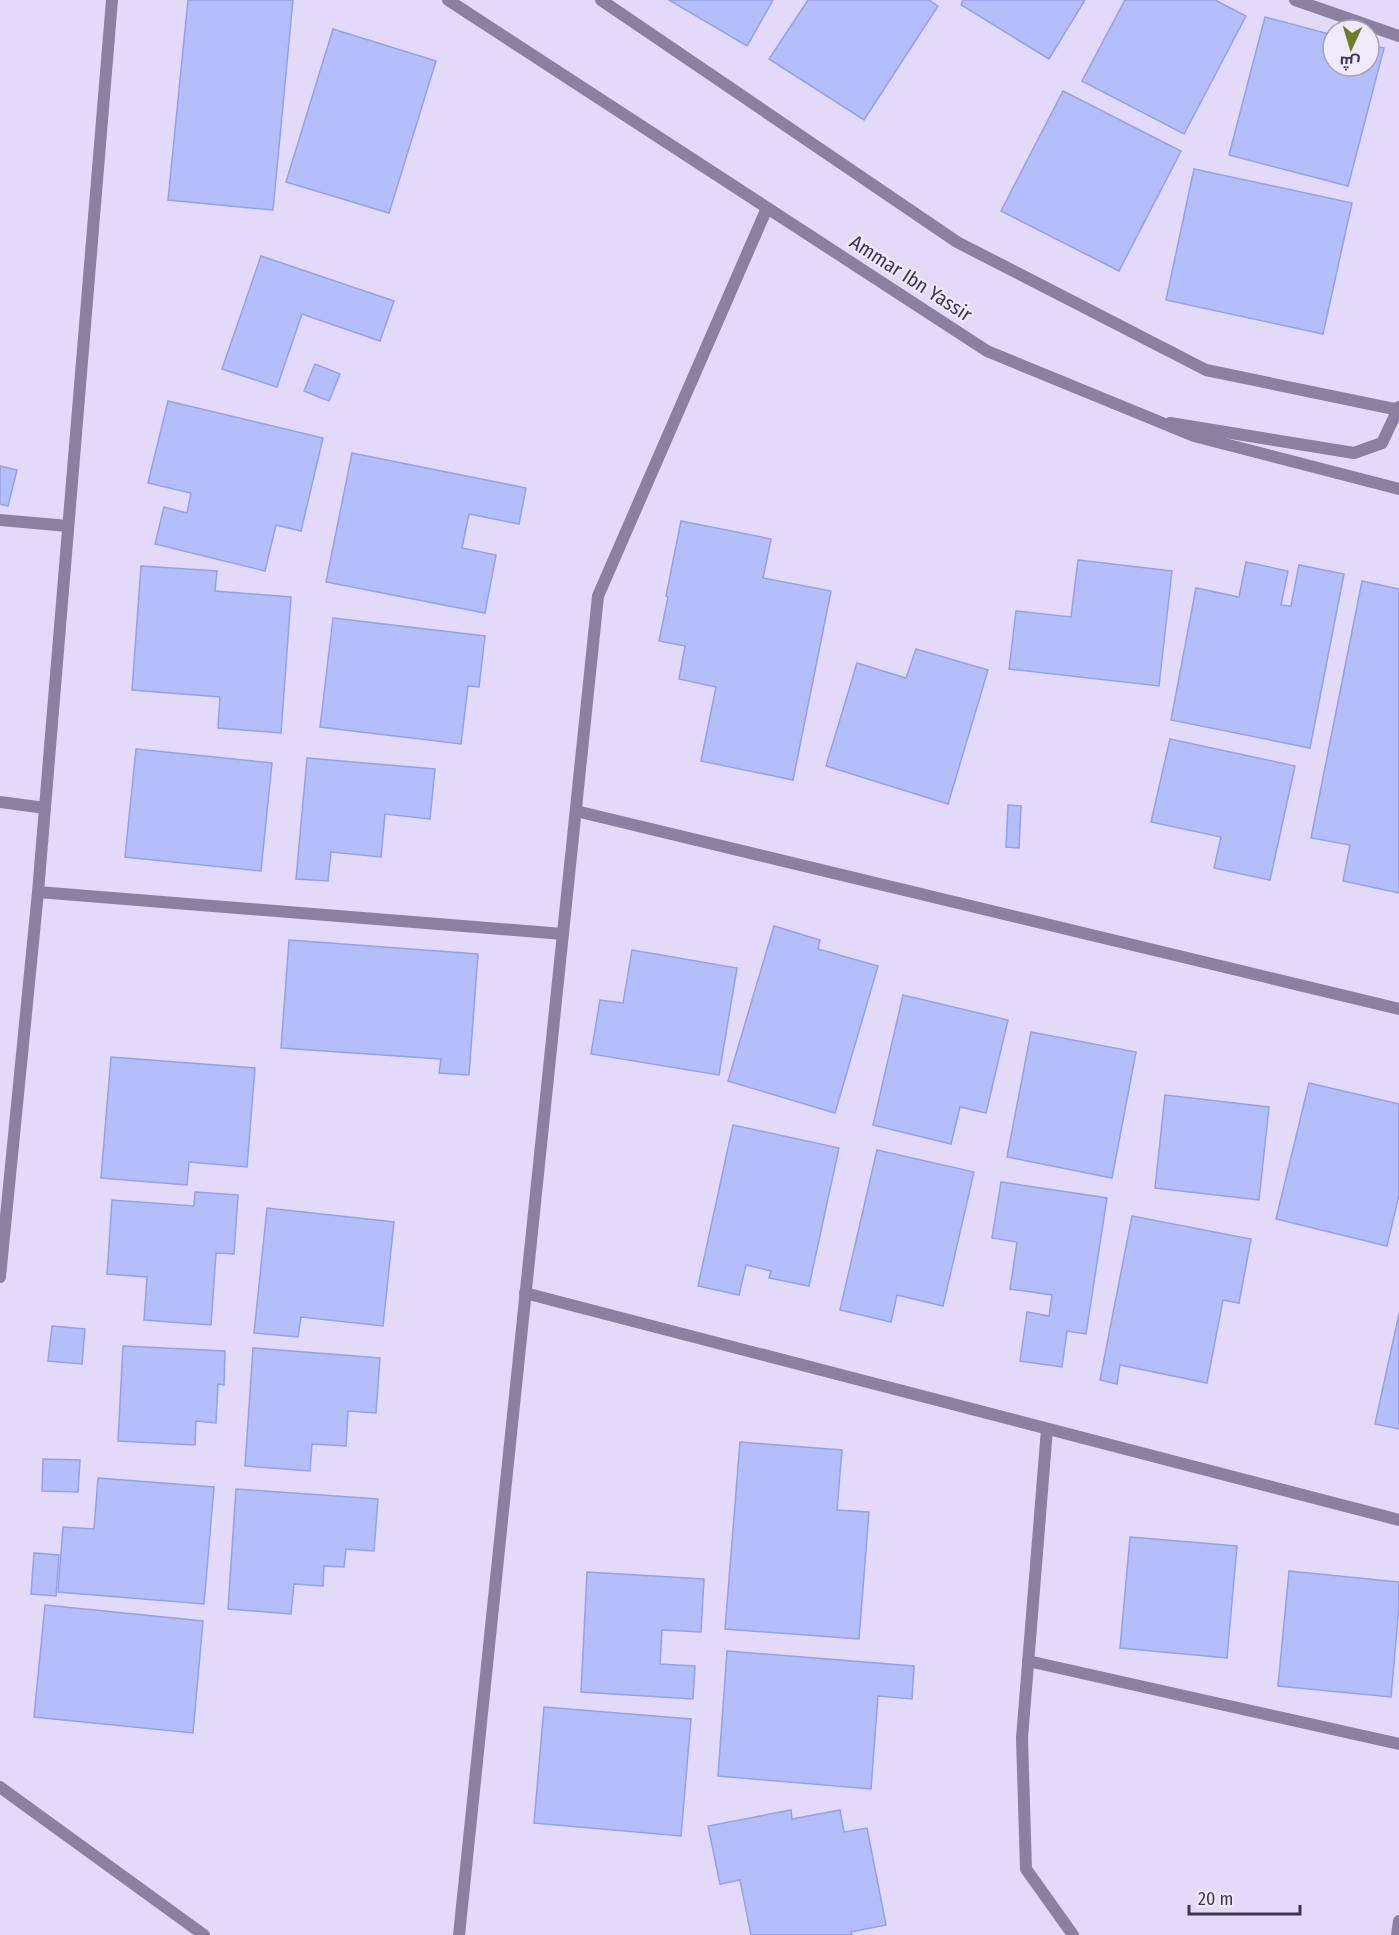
<svg xmlns="http://www.w3.org/2000/svg" width="1399" height="1935" viewBox="0 0 1399 1935" font-family="'Fira Sans Condensed',Cairo,sans-serif">
<style>
.building{fill:#b4befa;stroke:#96a0ea;stroke-width:1.5}
.lines{fill:none;stroke-linecap:round;stroke-linejoin:round}
.minor{stroke:#8a81a1;stroke-width:12}
.tertiary{stroke:#8a81a1;stroke-width:12}
.labels{text-anchor:middle;stroke-width:4.5;stroke-linejoin:round;paint-order:stroke}
.street-label{font-size:20px;fill:#3d3352;stroke:#eeeafa}
</style>
<rect width="100%" height="100%" fill="#e3dafa"/>
<!-- building -->
<g class="building">
<polygon points="188,0 293,0 273,210 168,200"/>
<polygon points="669,0 773,0 747,46"/>
<polygon points="808,0 929,0 938,6 864,120 769,59"/>
<polygon points="963,0 1085,0 1049,59 961,5"/>
<polygon points="1125,0 1215,0 1246,16 1184,134 1082,81"/>
<polygon points="1265,17 1333,35 1333,66 1369,66 1369,45 1384,48 1348,186 1229,155"/>
<polygon points="333,29 436,61 389,213 286,182"/>
<polygon points="1063,91 1181,151 1119,271 1001,211"/>
<polygon points="1194,169 1352,203 1323,334 1166,300"/>
<polygon points="261,256 394,301 380,341 302,314 277,387 222,369"/>
<polygon points="315,364 340,374 329,401 304,391"/>
<polygon points="168,401 323,438 301,531 276,525 265,571 155,544 164,507 187,513 191,493 148,483"/>
<polygon points="352,453 526,488 519,524 469,514 462,548 496,555 485,613 326,582"/>
<polygon points="0,466 17,470 8,506 0,504"/>
<polygon points="681,521 771,539 763,578 831,591 793,780 701,761 716,687 679,679 685,646 659,641 668,597 666,596"/>
<polygon points="1078,560 1172,571 1159,686 1009,669 1016,611 1071,617"/>
<polygon points="1246,562 1288,571 1281,605 1291,606 1299,565 1344,574 1310,748 1171,720 1196,588 1239,597"/>
<polygon points="141,566 217,571 215,591 291,597 281,733 218,728 220,697 132,690"/>
<polygon points="1362,581 1399,589 1399,893 1343,881 1350,845 1311,838"/>
<polygon points="333,618 485,636 479,687 468,686 461,744 320,727"/>
<polygon points="916,649 988,670 948,804 826,766 857,663 906,678"/>
<polygon points="1170,739 1295,766 1270,880 1214,868 1221,837 1151,822"/>
<polygon points="136,749 272,763 261,871 125,857"/>
<polygon points="307,758 435,769 430,819 385,814 381,857 331,852 328,881 296,879"/>
<polygon points="1008,805 1021,806 1019,848 1006,847"/>
<polygon points="774,926 820,940 818,949 878,966 835,1113 728,1081"/>
<polygon points="289,940 478,954 469,1075 439,1073 441,1059 281,1048"/>
<polygon points="632,950 737,968 719,1075 591,1054 600,1000 623,1003"/>
<polygon points="903,995 1008,1020 986,1113 960,1107 951,1144 873,1125"/>
<polygon points="1031,1032 1136,1052 1112,1178 1007,1157"/>
<polygon points="111,1057 255,1068 247,1167 189,1162 187,1185 101,1178"/>
<polygon points="1309,1083 1399,1104 1399,1195 1387,1246 1276,1219"/>
<polygon points="1165,1095 1269,1107 1259,1200 1155,1188"/>
<polygon points="733,1125 839,1148 809,1286 769,1278 771,1271 746,1265 739,1295 698,1286"/>
<polygon points="877,1150 974,1172 943,1306 897,1295 891,1322 840,1310"/>
<polygon points="1001,1182 1107,1198 1086,1334 1067,1331 1062,1367 1020,1361 1027,1312 1049,1316 1052,1295 1010,1289 1017,1242 992,1238"/>
<polygon points="195,1192 238,1195 234,1254 216,1253 211,1325 144,1320 147,1277 107,1274 112,1200 194,1206"/>
<polygon points="267,1208 394,1222 383,1326 301,1317 298,1337 254,1333"/>
<polygon points="1132,1216 1251,1239 1239,1303 1223,1300 1207,1383 1120,1365 1117,1384 1100,1380"/>
<polygon points="1399,1314 1399,1429 1375,1424"/>
<polygon points="52,1326 85,1329 82,1364 48,1361"/>
<polygon points="123,1346 225,1351 224,1385 218,1384 216,1423 196,1421 195,1445 118,1441"/>
<polygon points="253,1348 380,1358 376,1413 348,1411 346,1446 312,1444 310,1471 245,1466"/>
<polygon points="740,1442 842,1450 837,1510 869,1512 859,1639 725,1629"/>
<polygon points="43,1459 80,1460 78,1492 42,1491"/>
<polygon points="98,1478 214,1487 204,1604 58,1592 63,1527 94,1529"/>
<polygon points="236,1489 378,1499 374,1551 346,1549 344,1567 324,1566 323,1586 294,1584 291,1614 228,1609"/>
<polygon points="1130,1537 1237,1546 1227,1658 1120,1648"/>
<polygon points="34,1553 59,1555 56,1596 31,1594"/>
<polygon points="1289,1571 1399,1582 1399,1607 1391,1697 1278,1686"/>
<polygon points="587,1572 704,1579 701,1632 662,1630 660,1664 695,1666 693,1699 581,1692"/>
<polygon points="45,1605 203,1621 193,1733 34,1717"/>
<polygon points="727,1651 914,1666 912,1699 878,1696 871,1789 718,1776"/>
<polygon points="544,1707 691,1719 681,1836 534,1823"/>
<polygon points="791,1810 792,1819 840,1810 844,1832 867,1828 886,1925 851,1932 852,1935 751,1935 740,1880 720,1884 708,1826"/>
</g>
<g class="lines">
<!-- minor -->
<g class="minor">
<polyline points="1295,0 1399,36"/>
<polyline points="1170,423 1354,453 1382,443 1399,407"/>
<polyline points="0,520 68,526"/>
<polyline points="0,802 45,808"/>
<polyline points="576,811 1399,1009"/>
<polyline points="38,892 563,934"/>
<polyline points="0,1277 38,892 112,0"/>
<polyline points="525,1293 1399,1520"/>
<polyline points="1047,1429 1022,1738 1026,1869 1073,1935"/>
<polyline points="1028,1661 1399,1744"/>
<polyline points="0,1787 204,1935"/>
<polyline points="459,1935 598,596 767,208"/>
<polyline points="1397,1935 1399,1921"/>
</g>
<!-- tertiary -->
<g class="tertiary">
<polyline points="448,0 987,351 1194,436 1399,489"/>
<polyline points="601,0 957,242 1206,370 1399,410"/>
</g>
</g>
<g class="labels">
<!-- street labels -->
<g class="street-label">
<text transform="translate(911 278) rotate(33)" y="7">Ammar Ibn Yassir</text>
</g>
</g>
<!-- north arrow -->
<g transform="translate(1351 48) rotate(184)"><circle r="28" fill="#eeeafa" stroke="#a7a1b7" stroke-width="1.5"/>
<path d="M0-4.5L10 22L0 15L-10 22Z" fill="#6f7c29"/>
<text y="-9" font-size="16" font-weight="bold" text-anchor="middle" fill="#3d3352">ش</text>
</g>
<!-- scale -->
<path d="M1189 1905v9h111v-9" fill="none" stroke="#3d3352" stroke-width="3"/>
<text x="1198" y="1905" font-size="18" fill="#3d3352" stroke="#eeeafa" stroke-width="4.5" paint-order="stroke">20 m</text>
</svg>
